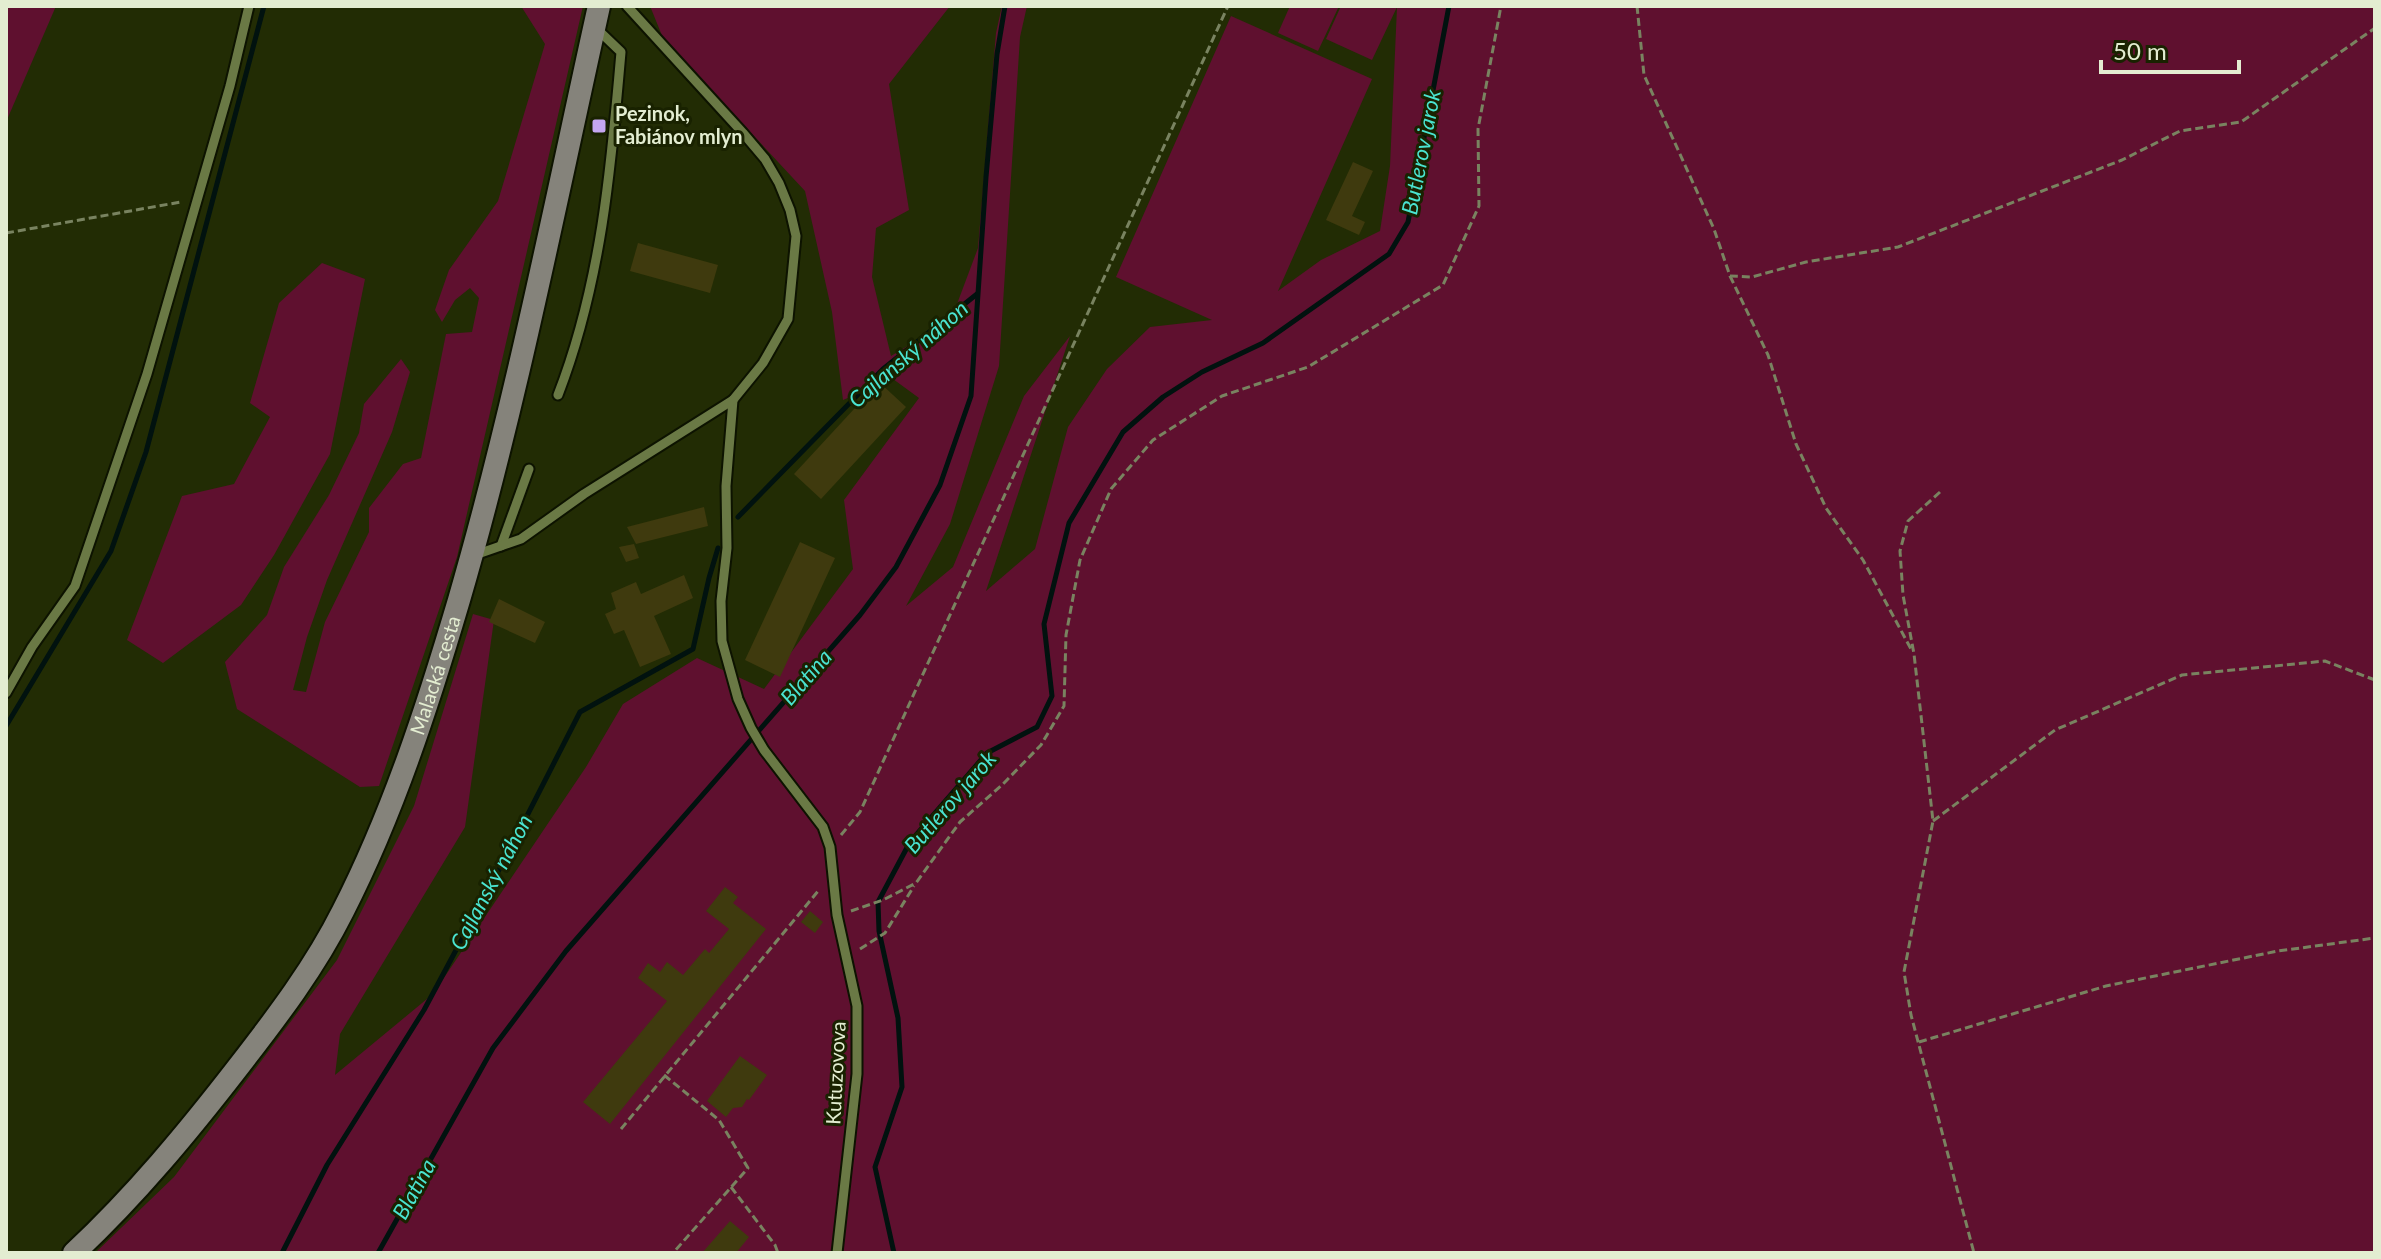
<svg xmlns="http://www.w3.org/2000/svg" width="2381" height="1259" viewBox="0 0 2381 1259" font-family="Lato,sans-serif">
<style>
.green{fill:#5f102f}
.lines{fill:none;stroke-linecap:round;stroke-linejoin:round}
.stream{stroke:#01120f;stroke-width:5}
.building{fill:#3f3a0e}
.service-casing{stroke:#0d1300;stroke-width:13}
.secondary-casing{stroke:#0d1300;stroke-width:26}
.path{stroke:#798360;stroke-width:3;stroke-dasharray:8 4;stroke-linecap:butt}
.service{stroke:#6a7945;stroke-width:9}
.secondary{stroke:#85837b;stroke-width:22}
.poi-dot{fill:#c5a7f1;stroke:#192200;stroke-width:3}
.labels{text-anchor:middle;stroke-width:6;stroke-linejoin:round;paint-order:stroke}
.poi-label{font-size:20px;font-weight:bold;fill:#e3edd1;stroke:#192200;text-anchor:start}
.street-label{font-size:20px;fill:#e3edd1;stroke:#192200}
.water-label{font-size:22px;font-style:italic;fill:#4ae4d0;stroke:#192200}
</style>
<rect width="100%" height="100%" fill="#222c04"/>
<!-- green -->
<g class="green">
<polygon points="6,6 56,6 6,122"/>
<polygon points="521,6 583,6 457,557 379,786 360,787 237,709 225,662 267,615 284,567 329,495 359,433 364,404 401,359 410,372 392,432 327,580 307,637 293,690 306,692 325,622 369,532 369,508 403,464 421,458 446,334 472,332 479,298 470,288 455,300 442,322 435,310 449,270 498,201 545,44"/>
<polygon points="650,6 950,6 889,84 909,210 876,228 872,277 891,356 951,320 978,248 996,33 1002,6 1027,6 1020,37 999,366 950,524 906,606 953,567 1024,396 1070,336 986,591 1035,549 1068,427 1107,369 1150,327 1212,320 1116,277 1231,16 1372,79 1278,291 1321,260 1380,231 1390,166 1397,7 1372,60 1326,39 1341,6 2375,6 2375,1253 95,1253 174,1177 337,960 414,806 473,614 494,620 465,827 340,1034 335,1075 433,994 586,767 623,704 697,658 764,689 853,569 844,500 919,398 893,379 843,400 832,312 805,191 663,38"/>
<polygon points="1290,6 1339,6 1318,51 1278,33"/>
<polygon points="322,263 365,279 330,454 274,555 241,605 163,663 127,640 182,496 234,484 270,417 250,403 279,303"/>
</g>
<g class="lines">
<!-- stream -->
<g class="stream">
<polyline points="738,517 883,369 977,294"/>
<polyline points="6,726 111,551 146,452 264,6"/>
<polyline points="282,1253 327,1165 424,1010 508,853 580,712 693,649 709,578 718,548"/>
<polyline points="378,1253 493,1048 566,951 860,615 896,567 940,485 971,396 986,177 997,54 1005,6"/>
<polyline points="894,1253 875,1167 902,1087 898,1018 879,931 878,902 910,842 987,753 1037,727 1052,696 1044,624 1069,523 1123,432 1163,397 1202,372 1263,343 1389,254 1408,222 1449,6"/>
</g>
</g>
<!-- building -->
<g class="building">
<polygon points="1353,162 1373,171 1352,216 1365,222 1359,235 1326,220"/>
<polygon points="638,243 718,265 710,293 630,271"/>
<polygon points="879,382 906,407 821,499 794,474"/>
<polygon points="704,507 708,526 636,544 627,527"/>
<polygon points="800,542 835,558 780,677 745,660"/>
<polygon points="634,544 639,558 626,562 619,547"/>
<polygon points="684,575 693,598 654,616 671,654 640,667 624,630 614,634 605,614 616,609 611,593 636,582 641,594"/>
<polygon points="499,599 545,622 535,643 489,622"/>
<polygon points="725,887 738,897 733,903 766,929 610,1124 583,1102 667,1001 638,978 648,963 660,972 667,962 683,975 705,949 709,953 729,929 706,911"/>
<polygon points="810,911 823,922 815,933 801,922"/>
<polygon points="740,1056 767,1075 749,1100 747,1099 742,1107 733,1108 726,1117 707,1101"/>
<polygon points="730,1221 749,1237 736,1253 702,1253"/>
</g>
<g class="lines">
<!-- service casing -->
<g class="service-casing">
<g id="service">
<path d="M558,395C601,284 611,169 621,52L597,29"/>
<polyline points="733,400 726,486 727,548 721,601 722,641 738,699 751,728 764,750 823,827 830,847 837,915 857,1006 857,1074 837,1253"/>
<polyline points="501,546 529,469"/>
<polyline points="472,556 521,539 584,494 733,400 763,363 788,319 796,236 790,210 779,183 765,159 743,133 627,6"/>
<polyline points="6,693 32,647 75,586 147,374 230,86 249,6"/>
</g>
</g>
<!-- secondary casing -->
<g class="secondary-casing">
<g id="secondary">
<path id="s1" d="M74,1253C135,1196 188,1132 239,1066C277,1017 315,967 343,911C393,813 428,705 459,600C516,404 555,204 599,6"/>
</g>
</g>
<!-- path -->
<g class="path">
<polyline points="1637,6 1644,75 1714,229 1730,276 1752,277 1806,262 1898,247 2122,160 2180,131 2241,122 2375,28"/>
<polyline points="6,233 181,202"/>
<polyline points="1730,276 1768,355 1796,444 1826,508 1863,560 1911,649"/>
<polyline points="1940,492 1908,521 1900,551 1903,595 1914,654 1933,821 1904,972 1911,1015 1974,1253"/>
<polyline points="1933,821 2055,730 2182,675 2325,661 2375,680"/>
<polyline points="841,835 860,812 1228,6"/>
<polyline points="851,911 883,900 916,883 960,822 1002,785 1041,745 1064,706 1066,635 1080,560 1111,489 1153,440 1222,396 1308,367 1443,285 1479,206 1478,129 1501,6"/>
<polyline points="860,949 885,933 914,886"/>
<polyline points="1919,1042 2106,986 2278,951 2375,938"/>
<polyline points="664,1075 719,1120 748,1168 673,1253"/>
<polyline points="621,1129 819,890"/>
<polyline points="731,1187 775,1245 778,1253"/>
</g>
<!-- service -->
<use href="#service" class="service"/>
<!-- secondary -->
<use href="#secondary" class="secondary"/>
</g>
<!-- markers -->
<rect class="poi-dot" x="591" y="118" width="16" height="16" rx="4"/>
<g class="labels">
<!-- poi labels -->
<g class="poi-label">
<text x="615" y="121">Pezinok,<tspan x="615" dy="23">Fabiánov mlyn</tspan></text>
</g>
<!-- street labels -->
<g class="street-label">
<text dy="7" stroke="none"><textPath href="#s1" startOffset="690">Malacká cesta</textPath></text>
<text transform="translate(836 1073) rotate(-87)" y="7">Kutuzovova</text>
</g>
<!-- water labels -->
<g class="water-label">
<text transform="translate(1421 152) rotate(-79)" y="8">Butlerov jarok</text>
<text transform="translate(908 354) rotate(-41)" y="8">Cajlanský náhon</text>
<text transform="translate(806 677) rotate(-49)" y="8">Blatina</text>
<text transform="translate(950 802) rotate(-49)" y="8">Butlerov jarok</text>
<text transform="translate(491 882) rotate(-62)" y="8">Cajlanský náhon</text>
<text transform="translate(414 1189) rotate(-61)" y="8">Blatina</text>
</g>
</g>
<!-- border -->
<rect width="2381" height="1259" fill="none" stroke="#e3edd1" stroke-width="16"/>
<!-- scale -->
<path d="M2101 60v12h138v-12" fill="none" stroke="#e3edd1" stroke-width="4"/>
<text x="2113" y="60" font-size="24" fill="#e3edd1" stroke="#192200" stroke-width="6" paint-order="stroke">50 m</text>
</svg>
